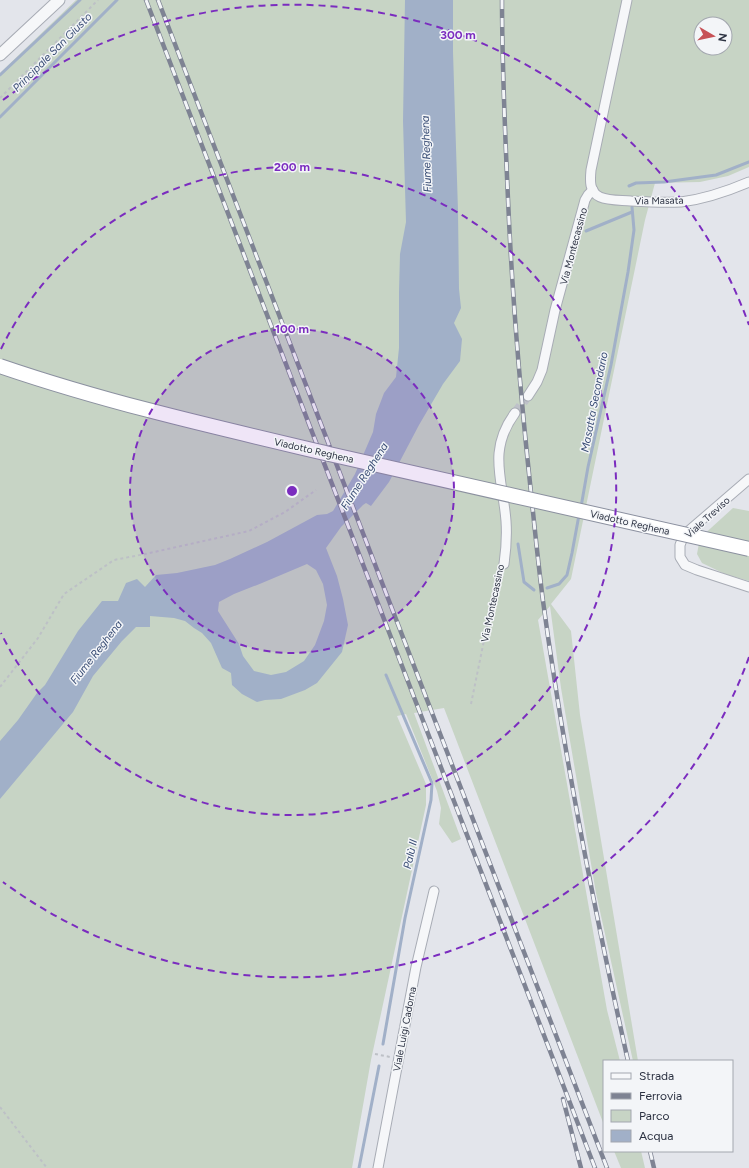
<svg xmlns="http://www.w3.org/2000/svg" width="749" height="1168" viewBox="0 0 749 1168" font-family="Figtree,sans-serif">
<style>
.green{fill:#c7d4c5;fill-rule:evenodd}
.water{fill:#a1b0c8;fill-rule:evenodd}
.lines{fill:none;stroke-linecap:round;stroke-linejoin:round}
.stream{stroke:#a1b0c8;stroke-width:3}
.minor-tunnel{stroke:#bec1c9;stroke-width:9;stroke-dasharray:9 4.5;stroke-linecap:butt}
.minor-casing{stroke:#a8acb5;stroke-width:11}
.tertiary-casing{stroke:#a8acb5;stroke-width:13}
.path{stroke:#bdc0c6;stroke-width:2;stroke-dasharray:3 3;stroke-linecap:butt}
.minor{stroke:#f6f7f9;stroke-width:9}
.tertiary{stroke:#f6f7f9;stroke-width:11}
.rail-casing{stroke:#7e8393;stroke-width:4.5}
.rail{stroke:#f3f5f8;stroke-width:3;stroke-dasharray:9;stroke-linecap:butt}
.trunk-bridge-casing{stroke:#8c91a0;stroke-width:16;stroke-linecap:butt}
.trunk-bridge{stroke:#fff;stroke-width:14}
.ring{fill:none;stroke:#7b2cbf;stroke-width:2;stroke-dasharray:7 5}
.labels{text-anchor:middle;stroke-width:3;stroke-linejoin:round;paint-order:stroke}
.street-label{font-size:10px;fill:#2c3242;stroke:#f3f5f8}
.water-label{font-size:11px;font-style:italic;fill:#384c74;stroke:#f3f5f8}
.centre{fill:#7b2cbf;stroke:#f3f5f8;stroke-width:2}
.ring-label{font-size:12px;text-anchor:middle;font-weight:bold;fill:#7b2cbf;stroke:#f3f5f8;stroke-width:3;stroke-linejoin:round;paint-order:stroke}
</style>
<rect width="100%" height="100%" fill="#e3e5eb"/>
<!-- green -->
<g class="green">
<path d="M76,0H749V167L728,176L700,182L655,183L645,220L571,579L551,604L571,631L580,715L638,1061H633L596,893L561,688L550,606L538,620L607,1010L620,1061H604V1125L444,708L414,713L461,839L452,843L439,824L441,808L437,791L406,714L397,716L426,784V805L371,1060L352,1168H0V73ZM701,24H725V48H701Z"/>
<polygon points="733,508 749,511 749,581 725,574 702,563 697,554 700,538"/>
<polygon points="614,1151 641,1151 645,1168 621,1168"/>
</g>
<!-- water -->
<path class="water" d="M405,0H453V52L458,211L459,289L461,308L454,323L462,339L460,361L443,384L419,425L389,482L371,506L366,503L363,505L341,527L326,548L337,576L343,599L348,625L342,652L317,683L305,690L281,699L265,700L257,702L242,694L232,685L231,673L222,668L211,643L202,633L194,628L185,621L174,618L150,616V627H136L122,641L93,676L73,712L0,799V741L18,720L37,693L45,685L78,631L102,601H118L126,583L137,579L145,587L156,575L177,573L215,565L230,559L267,542L317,515L327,514L333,511L355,474L373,432L376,414L381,401L384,393L396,377L399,348V292L400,254L406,222L403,121ZM307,564L316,570L323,584L327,605L324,621L315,645L304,661L286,672L271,675L254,671L243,656L239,644L218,611L219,602L234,594L262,583Z"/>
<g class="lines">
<!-- stream -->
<g class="stream">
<polyline points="0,75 80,0"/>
<polyline points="0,117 117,0"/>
<polyline points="629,186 636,183 664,182 716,175 749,162"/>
<polyline points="586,231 632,212"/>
<polyline points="581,507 588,467 611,365 628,272 634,230 632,207"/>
<polyline points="518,544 524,582 534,590"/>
<polyline points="547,588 559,584 567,575 572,553 579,515"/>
<polyline points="383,1044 405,918 431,800 432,783 386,675"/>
<polyline points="359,1168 379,1066"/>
</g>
<!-- minor-tunnel -->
<polyline class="minor-tunnel" points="515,413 528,396"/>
<!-- minor casing -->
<g class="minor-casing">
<g id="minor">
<path d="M627,0L591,170C590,180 589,192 600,197C609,201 622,200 631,201C647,202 664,203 681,202C704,199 728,191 749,182"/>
<polyline points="528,396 537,382 542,370 555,310 585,200 588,195 593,190"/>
<polyline points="749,479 684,535 680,545 680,557 685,565 697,570 749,587"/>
<path d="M504,564C506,550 507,535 506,521C503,480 487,451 515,413"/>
<polyline points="378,1168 416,967 434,891"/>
</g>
</g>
<!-- tertiary casing -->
<g class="tertiary-casing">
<polyline id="tertiary" points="0,55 59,0"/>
</g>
<!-- path -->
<g class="path">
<polyline points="0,98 98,0"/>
<polyline points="0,687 38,638 64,594 114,560 145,554 249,531 285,512 316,490"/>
<polyline points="471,704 498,572"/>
<polyline points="375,1054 390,1057"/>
<polyline points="0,1107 47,1168"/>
</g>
<!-- minor -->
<use href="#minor" class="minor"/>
<!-- tertiary -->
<use href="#tertiary" class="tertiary"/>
<!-- rail casing -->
<g class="rail-casing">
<g id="rail">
<polyline points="146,0 595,1168"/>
<polyline points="158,0 607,1168"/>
<path d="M502,0C502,66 505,133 508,199C512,294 520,389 530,483C534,522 538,562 543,601C564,756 594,909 628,1061"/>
<polyline points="563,1099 581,1168"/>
<polyline points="650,1151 654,1168"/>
</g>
</g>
<!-- rail -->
<use href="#rail" class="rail"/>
<!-- trunk-bridge casing -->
<g class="trunk-bridge-casing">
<path id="trunk-bridge" d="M0,366C108,403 219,428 329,454C469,486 609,517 749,549"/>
</g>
<!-- trunk-bridge -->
<use href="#trunk-bridge" class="trunk-bridge"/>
</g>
<!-- distance rings -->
<circle cx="292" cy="491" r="162" fill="#7b2cbf" fill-opacity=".12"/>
<g class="ring">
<circle cx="292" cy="491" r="162"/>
<path d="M1 349A324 324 0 1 1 1 633"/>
<path d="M749 657A486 486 0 0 1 3 882M3 100A486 486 0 0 1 749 325"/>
</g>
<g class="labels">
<!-- street labels -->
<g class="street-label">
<text transform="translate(659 200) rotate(-1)" y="4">Via Masata</text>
<text transform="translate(573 246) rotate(-75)" y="4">Via Montecassino</text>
<text transform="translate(314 450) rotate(13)" y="4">Viadotto Reghena</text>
<text transform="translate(707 517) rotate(-42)" y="4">Viale Treviso</text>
<text transform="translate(630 522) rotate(13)" y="4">Viadotto Reghena</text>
<text transform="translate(492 603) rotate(-78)" y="4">Via Montecassino</text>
<text transform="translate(404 1029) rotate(-79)" y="4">Viale Luigi Cadorna</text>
</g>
<!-- water labels -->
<g class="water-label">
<text transform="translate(52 52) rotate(-45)" y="4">Principale San Giusto</text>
<text transform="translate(426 154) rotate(-92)" y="4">Fiume Reghena</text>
<text transform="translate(594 402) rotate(-79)" y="4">Masatta Secondario</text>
<text transform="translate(364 476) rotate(-57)" y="4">Fiume Reghena</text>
<text transform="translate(96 652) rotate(-52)" y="4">Fiume Reghena</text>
<text transform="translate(410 854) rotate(-77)" y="4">Palù II</text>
</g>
</g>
<circle cx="292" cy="491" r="6" class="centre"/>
<g class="ring-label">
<text x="458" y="39">300 m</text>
<text x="292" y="171">200 m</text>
<text x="292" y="333">100 m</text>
</g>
<!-- legend -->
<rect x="603" y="1060" width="130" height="92" fill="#f3f5f8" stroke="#a3a7af"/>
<rect x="611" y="1073" width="20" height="6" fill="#f6f7f9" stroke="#a3a7af"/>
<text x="639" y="1080" font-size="12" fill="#2c3242">Strada</text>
<rect x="611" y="1093" width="20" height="6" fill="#7e8393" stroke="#a3a7af"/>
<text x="639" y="1100" font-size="12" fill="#2c3242">Ferrovia</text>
<rect x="611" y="1110" width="20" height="12" fill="#c7d4c5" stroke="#a3a7af"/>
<text x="639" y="1120" font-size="12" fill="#2c3242">Parco</text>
<rect x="611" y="1130" width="20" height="12" fill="#a1b0c8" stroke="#a3a7af"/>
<text x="639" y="1140" font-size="12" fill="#2c3242">Acqua</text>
<!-- north arrow -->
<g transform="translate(713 36) rotate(99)"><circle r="19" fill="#f3f5f8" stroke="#a3a7af"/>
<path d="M0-3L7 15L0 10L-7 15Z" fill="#c75156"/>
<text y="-6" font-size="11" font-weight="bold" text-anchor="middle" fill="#2c3242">N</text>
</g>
</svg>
